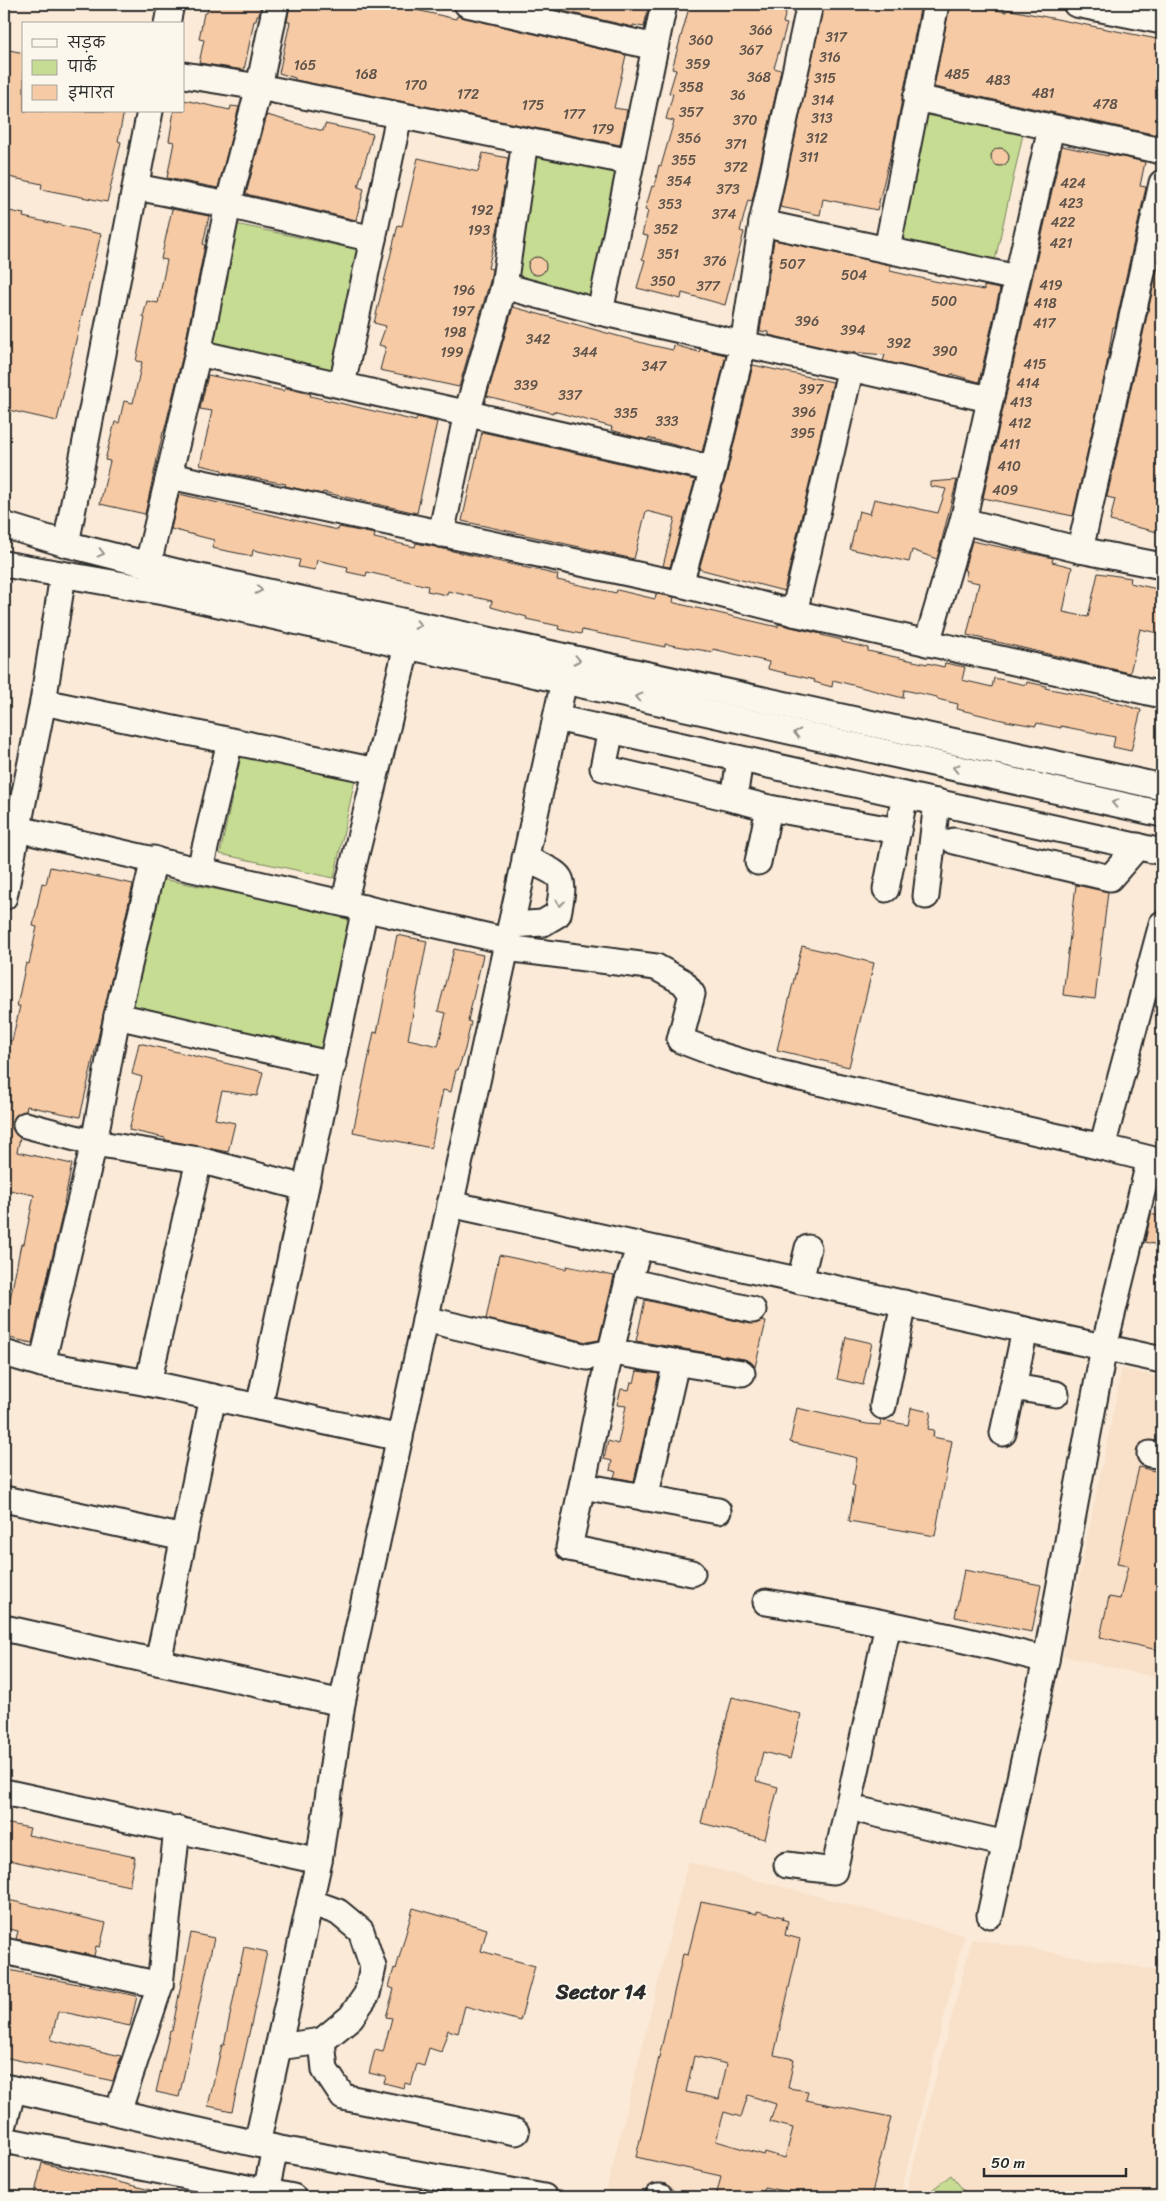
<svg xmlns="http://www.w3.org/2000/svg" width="1166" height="2201" viewBox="0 0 1166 2201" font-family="Sriracha,'Playpen Sans Deva',sans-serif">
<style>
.built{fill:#f9e0c8}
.green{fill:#c6dc92;stroke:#78845e}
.building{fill:#f6caa5;stroke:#2b2b2b;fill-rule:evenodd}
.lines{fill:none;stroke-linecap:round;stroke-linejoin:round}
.minor-casing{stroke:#2b2b2b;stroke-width:29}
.minor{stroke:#fbf7ec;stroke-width:25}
.oneway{stroke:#93918c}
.labels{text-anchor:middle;stroke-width:4;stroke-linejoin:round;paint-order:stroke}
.number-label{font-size:14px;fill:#5e534a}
.district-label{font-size:21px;font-weight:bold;fill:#2b2b2b;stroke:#fbf7ec}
</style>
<rect width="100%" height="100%" fill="#faead7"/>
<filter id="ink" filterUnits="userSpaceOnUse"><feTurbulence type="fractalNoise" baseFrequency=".02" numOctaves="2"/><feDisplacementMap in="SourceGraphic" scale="10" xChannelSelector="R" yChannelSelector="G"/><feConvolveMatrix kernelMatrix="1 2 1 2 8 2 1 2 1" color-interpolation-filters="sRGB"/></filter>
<g filter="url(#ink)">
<!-- built -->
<g class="built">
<polygon points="1122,1369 1162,1378 1162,1679 1063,1656"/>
<polygon points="688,1862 964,1935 900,2197 605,2197"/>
<polygon points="972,1939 1162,1971 1162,2197 905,2197"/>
</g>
<!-- green -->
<g class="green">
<polygon points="919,112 1023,134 994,265 890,243"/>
<polygon points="536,155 621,173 594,301 508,283"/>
<polygon points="231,223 359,250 333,370 205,343"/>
<polygon points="241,755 355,779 334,878 220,854"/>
<polygon points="162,879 356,916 325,1050 133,1006"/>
<polygon points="951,2175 969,2197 923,2197"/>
</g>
<!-- building -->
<g class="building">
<polygon points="209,4 261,4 259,15 257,15 256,21 254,21 244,70 199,63 204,40 199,39 204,13 207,13"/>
<polygon points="290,4 390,4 456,19 457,16 626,55 614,108 627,110 620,145 295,80 295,78 279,73 290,22 287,22"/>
<polygon points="555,4 649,4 644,27 633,25 633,27 554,9"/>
<polygon points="690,4 788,4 783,23 787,24 774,68 781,70 752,201 748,200 740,231 744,232 725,305 682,293 681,299 637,288 645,260 642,259 648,236 642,235 648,211 645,210 652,186 654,187 659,165 661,166 674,121 666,119 673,94 669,93 676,70 672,69"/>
<polygon points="824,4 921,4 893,145 877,210 823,199 820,215 780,207"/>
<polygon points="950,4 968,4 1006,12 1006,9 1162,40 1162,76 1158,97 1162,97 1162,136 934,87"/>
<polygon points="4,49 24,53 24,111 124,111 118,141 121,142 107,202 41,189 42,184 4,176"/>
<polygon points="184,100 230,110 231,106 239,107 218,188 167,178 174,142 169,141 174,111 184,111"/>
<polygon points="267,115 323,131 325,124 373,134 358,187 364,189 356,220 246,194"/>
<polygon points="1062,146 1108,156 1108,154 1145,162 1140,186 1146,187 1115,327 1113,327 1106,369 1073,516 983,498"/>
<circle cx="1000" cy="157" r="9"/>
<polygon points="483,153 508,158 499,223 488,268 492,269 490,281 459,387 380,370 386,347 379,345 386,326 374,323 394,241 398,225 402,226 418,158 478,172"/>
<polygon points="172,209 209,216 203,244 205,245 184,350 164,432 163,432 145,514 100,504 110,461 105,460 115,422 119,423 124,401 133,403 142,362 136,361 145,318 143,317 147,301 158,303 167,260 161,259"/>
<polygon points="4,210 24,214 23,217 101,234 57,421 4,409"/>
<polygon points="774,240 891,265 890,271 934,281 984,290 984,286 1000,289 979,382 951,374 950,376 883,361 885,355 839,351 769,335 769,332 760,331"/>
<polygon points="1161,252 1162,252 1162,533 1110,521 1115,499 1107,497"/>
<circle cx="537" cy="266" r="9"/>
<polygon points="513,307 650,345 673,350 674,345 699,352 700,349 726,355 702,452 648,438 647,440 632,436 611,430 612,427 553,411 553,413 487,396"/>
<polygon points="753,365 833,382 784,591 699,569 727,472"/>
<polygon points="208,375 284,391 285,388 311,394 310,396 416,421 417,417 437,422 417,513 323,492 322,494 285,486 286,484 222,472 222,470 200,465 212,411 200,409"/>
<polygon points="482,432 695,480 670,567 663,566 675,518 646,511 634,559 462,521"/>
<polygon points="957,480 937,559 912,550 909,562 850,549 859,511 870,514 874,499 938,513 946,489 930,486 930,482"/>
<polygon points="179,494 338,530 339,527 375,534 374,538 415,547 416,543 435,547 558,575 557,580 616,593 617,590 655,599 656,594 674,597 673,602 675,603 778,627 778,624 821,634 821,635 842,640 842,642 868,648 868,651 927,664 927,663 944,667 945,663 965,667 962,680 992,687 994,678 1026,685 1027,682 1046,686 1045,688 1110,701 1141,710 1131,751 1113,747 1115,737 1061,726 1061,728 1037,723 1036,726 1006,721 957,709 958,704 937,699 937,697 904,690 903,698 833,680 832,687 814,682 815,680 768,669 769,662 713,649 713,652 665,644 665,647 582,630 581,634 558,629 559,626 526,619 527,617 491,607 492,601 448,591 447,595 427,591 428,586 367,572 366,576 347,572 348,567 317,560 315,570 298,567 300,560 253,550 252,556 212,548 214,540 171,529"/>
<polygon points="972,541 1053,558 1052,562 1072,567 1063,612 1088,617 1098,573 1131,578 1130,583 1162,590 1162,634 1140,629 1130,673 967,635 979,583 965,580 967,571 964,570"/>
<polygon points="50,867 133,884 80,1117 27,1106 26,1111 16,1115 12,1122 12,1129 20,1138 17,1152 72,1164 64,1203 65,1203 32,1343 5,1337 8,1322 4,1321 4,1318 7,1304 9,1305 21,1244 24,1244 34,1195 4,1189 4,1060 8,1040 12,1041 20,1006 17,1006 26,963 29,964 37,927 33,926 42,883 46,884"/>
<polygon points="1076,885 1108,892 1095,999 1063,995"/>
<polygon points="397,935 427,941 408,1039 438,1046 446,1013 438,1011 454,949 483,955 473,998 468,1021 471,1022 465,1049 458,1070 456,1070 451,1092 443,1090 431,1148 353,1132 374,1032 377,1033"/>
<polygon points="802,946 874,963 849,1067 777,1050"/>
<polygon points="139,1043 263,1072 257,1096 222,1091 215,1119 235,1123 228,1152 166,1140 165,1138 129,1130 142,1077 132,1074"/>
<polygon points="1151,1214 1162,1217 1162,1246 1145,1242"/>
<polygon points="499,1255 566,1269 567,1266 614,1276 599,1340 587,1342 486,1319"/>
<polygon points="645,1300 750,1324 761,1321 766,1322 755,1367 751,1362 744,1359 636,1341"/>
<polygon points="846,1337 872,1343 863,1385 837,1379"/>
<polygon points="637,1371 659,1374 634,1481 614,1477 616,1472 610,1470 612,1461 604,1459 608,1441 618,1444 626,1406 617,1405 621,1389 629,1390 631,1382 634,1383"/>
<polygon points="797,1408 867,1424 880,1425 881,1420 908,1425 911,1408 931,1412 928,1429 934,1430 933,1437 952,1441 935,1536 849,1521 855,1486 852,1485 857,1458 790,1442"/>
<polygon points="1139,1467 1162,1473 1162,1651 1100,1637 1109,1597 1120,1599 1128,1566 1117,1564"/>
<polygon points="964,1570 1041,1585 1032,1632 955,1617"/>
<polygon points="732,1697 801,1714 790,1759 763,1752 756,1781 778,1787 765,1839 701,1823"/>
<polygon points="4,1823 30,1828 28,1835 135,1857 129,1886 4,1859"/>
<polygon points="4,1899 106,1923 100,1947 96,1946 94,1956 16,1939 18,1931 4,1928"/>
<path d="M701,1902L757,1914V1911L783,1917L782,1919L788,1921L785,1935L800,1939L774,2055L794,2059L788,2088L808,2091L806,2100L891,2117L871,2197H812L764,2187L762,2197H716L721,2176L636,2157L683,1954L688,1955ZM694,2056L727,2064L719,2099L686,2092ZM748,2095L776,2104L770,2122L793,2128L785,2158L765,2152L764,2155L716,2141L724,2112L741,2117Z"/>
<polygon points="413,1908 487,1929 481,1951 535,1966 520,2021 465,2006 458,2033 448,2030 441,2052 429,2048 424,2066 417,2064 411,2085 405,2083 404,2088 384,2083 386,2077 369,2073 375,2050 383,2052 392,2018 386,2017 394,1989 389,1987 394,1968 396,1969"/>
<polygon points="191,1933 214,1938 179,2097 156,2092 170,2031 172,2031"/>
<polygon points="244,1947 267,1952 232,2111 208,2106 222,2045 224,2045"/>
<polygon points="4,1969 137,1996 130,2026 58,2011 51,2040 121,2056 113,2081 4,2057"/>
<polygon points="42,2163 158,2192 157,2197 34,2197"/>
</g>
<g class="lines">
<!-- minor casing -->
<g class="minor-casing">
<g id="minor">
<polyline points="467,4 655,47"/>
<polyline points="1076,4 1162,21"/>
<polyline points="167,24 171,4"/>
<polyline points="184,75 259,87 631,162"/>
<polyline points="916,98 1162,151"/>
<polyline points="136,187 228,205 373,239"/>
<polyline points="762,223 1017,278"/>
<polyline points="887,249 936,4"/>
<polyline points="504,286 600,312 989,399"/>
<polyline points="600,312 664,4"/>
<polyline points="198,353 713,469"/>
<polyline points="342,385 399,116"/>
<polyline points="170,476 680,584 794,613 1162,695"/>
<polyline points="963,521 1080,550 1162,566"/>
<polyline points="4,525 66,544 177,572 1162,787"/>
<polyline points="441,534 467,413 504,286 525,141"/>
<polyline points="66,544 150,111"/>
<polyline points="1080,550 1162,183"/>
<polyline points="4,564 169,593 1162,814"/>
<polyline points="148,564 198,353 228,205 259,87 276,4"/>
<polyline points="680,584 713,469 743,345 762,223 810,4"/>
<polyline points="794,613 851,367"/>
<polyline points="927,643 963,521 1051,128"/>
<polyline points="43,702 376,771"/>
<polyline points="556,718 1162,852"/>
<polyline points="611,730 603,768 734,799"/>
<polyline points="740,759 734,799 769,808 758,862"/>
<polyline points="769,808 898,831"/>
<polyline points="18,829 507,941"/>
<polyline points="954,841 1110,878 1138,846"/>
<polyline points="200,869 230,741"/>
<polyline points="886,889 905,795"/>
<polyline points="926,896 937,802"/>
<polyline points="4,897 43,702 63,575"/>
<polyline points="344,903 407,646"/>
<path d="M511,925L543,923L558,914C567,871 562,877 525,858"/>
<polyline points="506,948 656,967 683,982 692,994 680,1040 722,1056 779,1073 1102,1147 1162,924"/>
<polyline points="117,1016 333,1065"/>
<polyline points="26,1125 94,1143 199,1160 305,1188"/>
<polyline points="450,1204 1162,1360"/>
<polyline points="640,1246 628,1281 753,1310"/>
<polyline points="628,1281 606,1371 569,1548 692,1573"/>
<polyline points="800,1281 808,1248"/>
<polyline points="425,1319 587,1357 612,1352 742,1373"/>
<polyline points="4,1353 42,1364 148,1383 400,1438"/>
<polyline points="42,1364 94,1143 117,1016 154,859"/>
<polyline points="148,1383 199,1160"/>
<polyline points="1013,1387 1056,1394"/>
<polyline points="883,1406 904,1303"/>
<polyline points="259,1407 365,908"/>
<polyline points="1003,1433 1025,1330"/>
<polyline points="1150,1454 1162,1456"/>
<polyline points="583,1486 718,1511"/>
<polyline points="645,1498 676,1363"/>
<polyline points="4,1499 184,1538"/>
<path d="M766,1602C860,1617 954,1636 1046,1660L1104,1347L1150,1159L1102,1147"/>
<polyline points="4,1628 342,1703"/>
<polyline points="158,1662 213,1397"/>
<polyline points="4,1792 319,1861"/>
<polyline points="864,1811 1006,1844"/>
<polyline points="787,1865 834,1871 888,1625"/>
<polyline points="990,1915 1046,1660"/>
<polyline points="4,1951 160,1985"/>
<polyline points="322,2041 325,2070 343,2097 516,2132"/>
<polyline points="278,2047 322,2041 351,2017 367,1994 373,1967 361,1931 338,1912 310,1902"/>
<polyline points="4,2087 275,2148 544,2197"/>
<polyline points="118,2112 160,1985 177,1829"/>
<polyline points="4,2124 13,2089"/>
<polyline points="4,2140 293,2197"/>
<polyline points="257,2144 319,1861 342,1703 564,681"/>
<polyline points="265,2197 275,2148"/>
<polyline points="658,2197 660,2197"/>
</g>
</g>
<!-- minor -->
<use href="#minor" class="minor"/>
</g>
<!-- one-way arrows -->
<defs><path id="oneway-chevron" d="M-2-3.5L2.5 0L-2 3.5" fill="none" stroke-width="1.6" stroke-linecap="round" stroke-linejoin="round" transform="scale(1.25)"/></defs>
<g class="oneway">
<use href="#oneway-chevron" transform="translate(101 553) rotate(14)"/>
<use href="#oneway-chevron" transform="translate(259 590) rotate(12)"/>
<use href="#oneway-chevron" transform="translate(418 625) rotate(12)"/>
<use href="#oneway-chevron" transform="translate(577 660) rotate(12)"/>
<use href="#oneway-chevron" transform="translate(639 697) rotate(-167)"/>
<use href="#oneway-chevron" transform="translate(797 733) rotate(-167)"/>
<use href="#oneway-chevron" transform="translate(956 768) rotate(-167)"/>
<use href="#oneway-chevron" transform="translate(1115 803) rotate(-167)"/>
<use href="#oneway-chevron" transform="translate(560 903) rotate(102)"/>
</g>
</g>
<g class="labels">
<!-- number labels -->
<g class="number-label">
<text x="761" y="35">366</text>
<text x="836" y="42">317</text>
<text x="701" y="45">360</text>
<text x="751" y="55">367</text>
<text x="830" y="62">316</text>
<text x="698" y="69">359</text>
<text x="305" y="70">165</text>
<text x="366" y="79">168</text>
<text x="957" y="79">485</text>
<text x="759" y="82">368</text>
<text x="825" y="83">315</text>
<text x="998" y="85">483</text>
<text x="416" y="90">170</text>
<text x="691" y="92">358</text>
<text x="1043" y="98">481</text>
<text x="468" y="99">172</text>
<text x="738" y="100">36</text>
<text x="823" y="105">314</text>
<text x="1105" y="109">478</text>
<text x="533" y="110">175</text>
<text x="691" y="117">357</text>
<text x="574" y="119">177</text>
<text x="822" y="123">313</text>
<text x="745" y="125">370</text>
<text x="603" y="134">179</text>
<text x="689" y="143">356</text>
<text x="817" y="143">312</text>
<text x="736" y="149">371</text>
<text x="809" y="162">311</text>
<text x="684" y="165">355</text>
<text x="736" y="172">372</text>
<text x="679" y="186">354</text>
<text x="1073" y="188">424</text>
<text x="728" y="194">373</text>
<text x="1071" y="208">423</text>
<text x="670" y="209">353</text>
<text x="482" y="215">192</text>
<text x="724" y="219">374</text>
<text x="1063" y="227">422</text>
<text x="666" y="234">352</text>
<text x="479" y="235">193</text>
<text x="1061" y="248">421</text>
<text x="668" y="259">351</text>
<text x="715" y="266">376</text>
<text x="792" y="269">507</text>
<text x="854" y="280">504</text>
<text x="663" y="286">350</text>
<text x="1051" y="290">419</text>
<text x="708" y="291">377</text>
<text x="464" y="295">196</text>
<text x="944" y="306">500</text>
<text x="1045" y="308">418</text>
<text x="463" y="316">197</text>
<text x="807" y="326">396</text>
<text x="1044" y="328">417</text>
<text x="853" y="335">394</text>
<text x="455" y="337">198</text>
<text x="538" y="344">342</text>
<text x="899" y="348">392</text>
<text x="945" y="356">390</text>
<text x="452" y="357">199</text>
<text x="585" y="357">344</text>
<text x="1035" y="369">415</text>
<text x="654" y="371">347</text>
<text x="1028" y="388">414</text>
<text x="526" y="390">339</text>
<text x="811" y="394">397</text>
<text x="570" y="400">337</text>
<text x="1021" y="407">413</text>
<text x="804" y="417">396</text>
<text x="626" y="418">335</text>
<text x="667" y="426">333</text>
<text x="1020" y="428">412</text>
<text x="803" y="438">395</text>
<text x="1010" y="449">411</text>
<text x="1009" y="471">410</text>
<text x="1005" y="495">409</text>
</g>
<!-- district labels -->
<g class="district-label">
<text x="601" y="1999">Sector 14</text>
</g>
</g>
<!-- margin -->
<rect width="1166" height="2201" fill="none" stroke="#fbf7ec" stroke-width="20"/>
<rect x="10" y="10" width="1146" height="2181" fill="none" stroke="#2b2b2b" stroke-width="2" filter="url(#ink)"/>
<!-- legend -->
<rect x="22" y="22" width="162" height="90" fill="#fbf7ec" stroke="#a8a59f"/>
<rect x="32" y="39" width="25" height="8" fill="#fbf7ec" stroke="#a8a59f"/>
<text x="68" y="48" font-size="15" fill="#2b2b2b">सड़क</text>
<rect x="32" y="60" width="25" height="15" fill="#c6dc92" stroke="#a8a59f"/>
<text x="68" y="72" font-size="15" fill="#2b2b2b">पार्क</text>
<rect x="32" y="85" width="25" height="15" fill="#f6caa5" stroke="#a8a59f"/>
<text x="68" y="98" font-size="15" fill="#2b2b2b">इमारत</text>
<!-- scale -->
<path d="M984 2168v8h142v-8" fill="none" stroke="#2b2b2b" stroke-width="2.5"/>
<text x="991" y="2168" font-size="15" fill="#2b2b2b" stroke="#fbf7ec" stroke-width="4" paint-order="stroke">50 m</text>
</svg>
